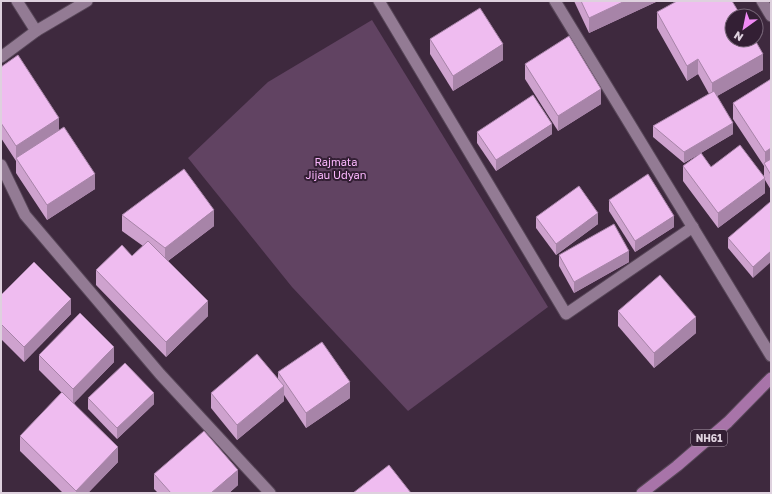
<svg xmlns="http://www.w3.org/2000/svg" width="772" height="494" viewBox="0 0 772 494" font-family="'Golos Text',sans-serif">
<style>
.park{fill:#614362}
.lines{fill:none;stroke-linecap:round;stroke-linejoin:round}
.minor-casing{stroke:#584759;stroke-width:13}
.trunk-casing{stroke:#584759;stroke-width:13}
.minor{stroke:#937b94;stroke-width:11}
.trunk{stroke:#a874a9;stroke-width:11}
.wall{fill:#cea2ce}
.shaded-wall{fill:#a784a8}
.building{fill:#efbcf0;stroke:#a784a8}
.labels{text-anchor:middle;stroke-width:4;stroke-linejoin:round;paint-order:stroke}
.shield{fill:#331f34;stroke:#ab9cab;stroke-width:1}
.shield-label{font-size:10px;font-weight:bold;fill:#ded1de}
.park-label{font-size:11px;fill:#fab6fc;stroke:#331f34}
</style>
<rect width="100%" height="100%" fill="#3e293e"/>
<!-- park -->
<polygon class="park" points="372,20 548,307 408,411 292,287 188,158 268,82"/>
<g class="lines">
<!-- minor casing -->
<g class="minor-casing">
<g id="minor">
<polyline points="17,1 36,31 87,1"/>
<polyline points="379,1 566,314 693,227"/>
<polyline points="555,1 771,356"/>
<polyline points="762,1 771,16"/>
<polyline points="1,57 36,31"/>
<polyline points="1,165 25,215 160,374 270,493"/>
</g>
</g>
<!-- trunk casing -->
<g class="trunk-casing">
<polyline id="trunk" points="642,493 677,466 728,422 771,378"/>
</g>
<!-- minor -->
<use href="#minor" class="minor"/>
<!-- trunk -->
<use href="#trunk" class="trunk"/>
</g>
<!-- wall -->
<g class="wall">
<polygon points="574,1 658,1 589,33"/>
<polygon points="657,12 763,70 717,96 733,134 701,153 711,167 764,176 764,166 733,119 733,103 771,79 771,190 765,180 765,193 718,228 683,181 683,166 701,153 684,163 653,137 653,126 709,94 698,74 687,81 657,28"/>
<polygon points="430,39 503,60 453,91 430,54"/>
<polygon points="525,64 601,104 558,131 525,79"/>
<polygon points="1,67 59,130 95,189 47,220 16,173 16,161 1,138"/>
<polygon points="477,132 552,134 496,171 477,143"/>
<polygon points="609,200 674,227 635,252 609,211"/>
<polygon points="771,202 753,278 728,248 728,238"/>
<polygon points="122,215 214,226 168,261 208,316 166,357 96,285 96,270 132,256 143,246 122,231"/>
<polygon points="536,217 598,224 556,255 536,228"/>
<polygon points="559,255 629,262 574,293 559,266"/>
<polygon points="1,295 71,314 24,362 1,339"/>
<polygon points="618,311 696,333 654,368 618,326"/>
<polygon points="39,355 114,362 74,403 118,462 88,493 63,493 20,451 20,436 62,393 39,370"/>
<polygon points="278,372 350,398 306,428 284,395 284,401 237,440 211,408 211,393 278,379"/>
<polygon points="88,398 154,404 117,439 88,409"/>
<polygon points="154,474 238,485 229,493 158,493 154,489"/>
</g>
<!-- shaded-wall -->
<g class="shaded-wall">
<polygon points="625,1 658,1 589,33 589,18"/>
<polygon points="503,44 503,60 453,91 453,76"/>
<polygon points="763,54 763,70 712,99 712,83"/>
<polygon points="698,59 698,74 687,81 687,66"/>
<polygon points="601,89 601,104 558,131 558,116"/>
<polygon points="59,118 59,133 16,158 16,161 16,146"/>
<polygon points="733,123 733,134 684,163 684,152"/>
<polygon points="552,124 552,134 496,171 496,160"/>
<polygon points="771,148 771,163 765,164 765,152"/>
<polygon points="95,174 95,189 47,220 47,205"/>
<polygon points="765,178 765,193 718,228 718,213"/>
<polygon points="214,210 214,226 165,263 165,248"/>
<polygon points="598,213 598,224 556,255 556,244"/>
<polygon points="674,216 674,227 635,252 635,241"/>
<polygon points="629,251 629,262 574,293 574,282"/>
<polygon points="771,251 771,262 753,278 753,267"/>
<polygon points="71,299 71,314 24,362 24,347"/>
<polygon points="208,301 208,316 166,357 166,342"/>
<polygon points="696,317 696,333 654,368 654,353"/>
<polygon points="114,347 114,362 73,404 73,389"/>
<polygon points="350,382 350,398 306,428 306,413"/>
<polygon points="284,386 284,401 237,440 237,425"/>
<polygon points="154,393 154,404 117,439 117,428"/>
<polygon points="118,447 118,462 88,493 76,493 76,491"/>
<polygon points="238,470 238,485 229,493 211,493"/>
</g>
<!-- building -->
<g class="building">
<polygon points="581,1 625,1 589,18"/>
<polygon points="677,1 732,1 741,16 732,16 732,40 755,40 763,54 712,83 698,59 687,66 657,12"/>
<polygon points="480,8 503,44 453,76 430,39"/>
<polygon points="569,36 601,89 558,116 525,64"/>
<polygon points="18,55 59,118 16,146 1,123 1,67"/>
<polygon points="771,79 771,148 765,152 733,103"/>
<polygon points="714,91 733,123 684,152 653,126"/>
<polygon points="533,95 552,124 496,160 477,132"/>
<polygon points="64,127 95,174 47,205 16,158"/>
<polygon points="740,145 765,178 718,213 683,166 701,153 711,167"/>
<polygon points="771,159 771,175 764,163"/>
<polygon points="184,169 214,210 165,248 122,215"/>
<polygon points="648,174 674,216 635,241 609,200"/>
<polygon points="579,186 598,213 556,244 536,217"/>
<polygon points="770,202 771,202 771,251 753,267 728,238"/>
<polygon points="614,224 629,251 574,282 559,255"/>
<polygon points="148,241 208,301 166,342 96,270 122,245 132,256"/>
<polygon points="34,262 71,299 24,347 1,324 1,295"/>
<polygon points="660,275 696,317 654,353 618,311"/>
<polygon points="80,313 114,347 73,389 39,355"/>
<polygon points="322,342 350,382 306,413 278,372"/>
<polygon points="257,354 284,386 237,425 211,393"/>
<polygon points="125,363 154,393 117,428 88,398"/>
<polygon points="62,392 118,447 76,491 20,436"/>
<polygon points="204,431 238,470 211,493 171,493 154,474"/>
<polygon points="389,465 411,493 353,493"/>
</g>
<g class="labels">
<!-- shield labels -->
<rect class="shield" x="691" y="430" width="36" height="16" rx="3"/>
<g class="shield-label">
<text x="709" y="442">NH61</text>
</g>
<!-- park labels -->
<g class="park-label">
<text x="336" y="166">Rajmata<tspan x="336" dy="13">Jijau Udyan</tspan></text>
</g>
</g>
<!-- border -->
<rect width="772" height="494" fill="none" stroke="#ded1de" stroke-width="4"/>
<!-- north arrow -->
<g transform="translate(744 28) rotate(213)"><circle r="19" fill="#331f34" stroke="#776678"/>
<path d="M0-3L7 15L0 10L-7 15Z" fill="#f18af5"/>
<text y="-6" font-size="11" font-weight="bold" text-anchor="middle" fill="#ded1de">N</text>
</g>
</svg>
